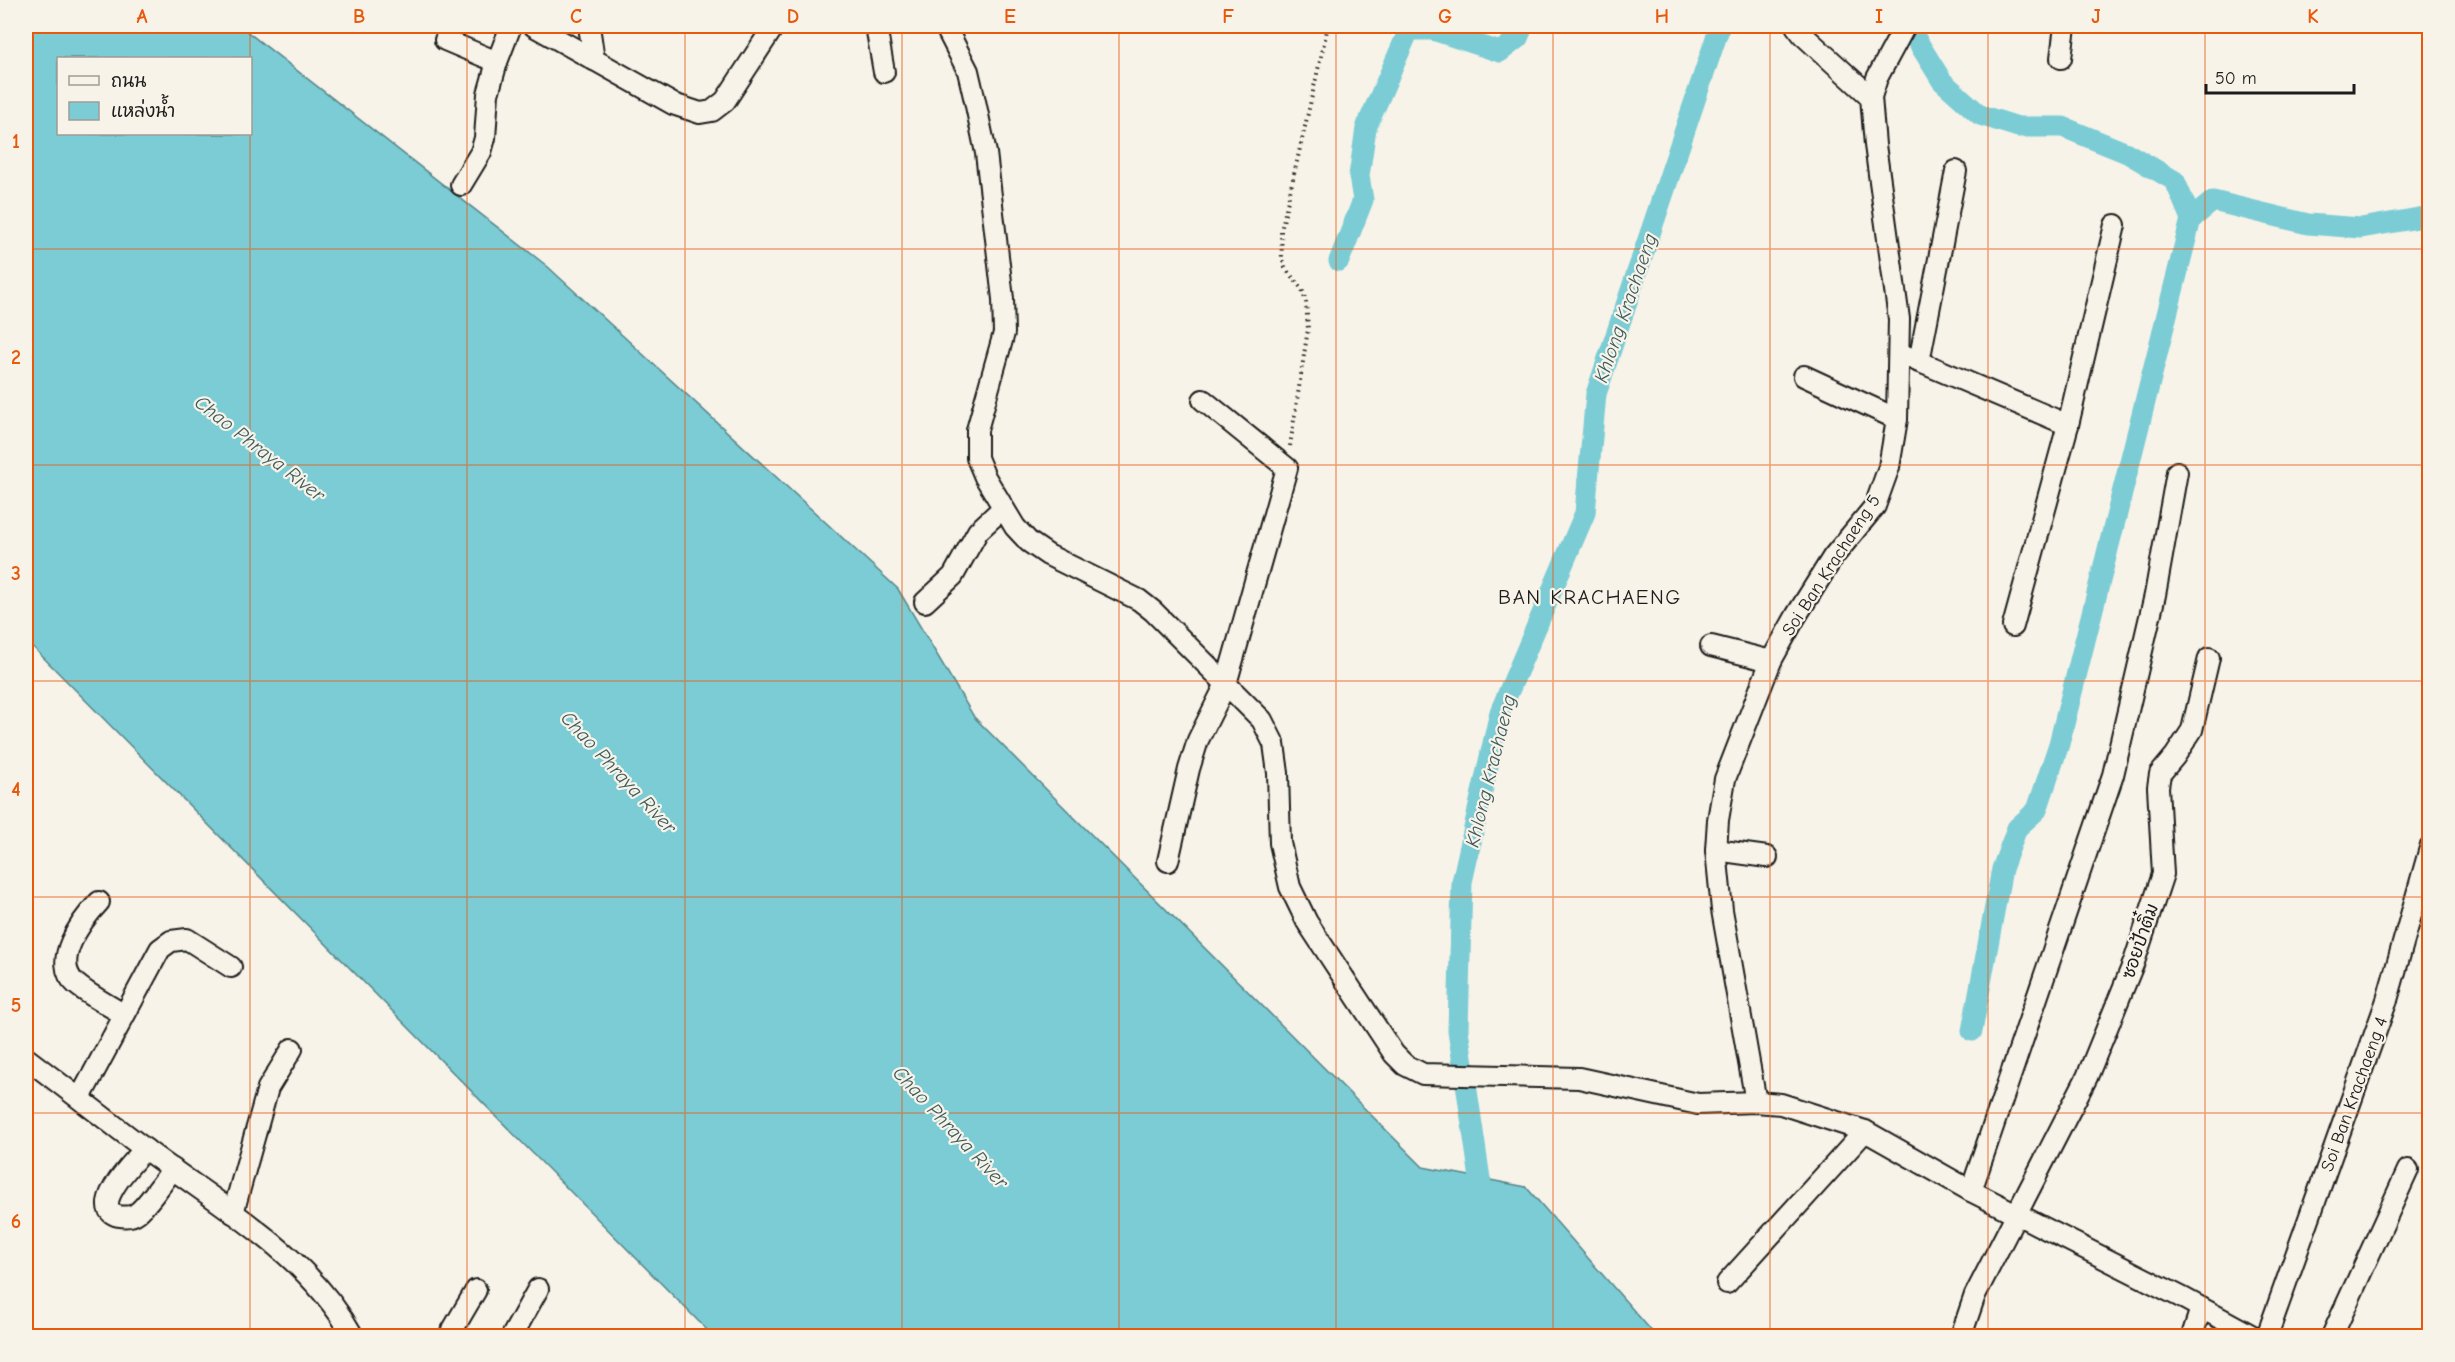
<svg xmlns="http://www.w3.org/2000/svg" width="2455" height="1362" viewBox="0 0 2455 1362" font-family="'Comic Neue','Playpen Sans Thai',sans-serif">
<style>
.water{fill:#7cccd5;stroke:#56868b;stroke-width:1.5;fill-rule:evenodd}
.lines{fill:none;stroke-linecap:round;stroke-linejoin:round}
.canal{stroke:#7cccd5;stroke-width:21}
.minor-casing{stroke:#1c1c1c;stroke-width:24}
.path{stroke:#1c1c1c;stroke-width:4;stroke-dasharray:1.5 4.5;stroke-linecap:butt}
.minor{stroke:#f7f3e8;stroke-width:20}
.grid{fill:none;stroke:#e8590c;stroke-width:1.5;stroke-opacity:0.55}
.labels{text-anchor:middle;stroke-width:4.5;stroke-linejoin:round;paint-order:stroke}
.street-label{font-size:18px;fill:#1c1c1c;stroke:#f7f3e8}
.water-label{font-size:20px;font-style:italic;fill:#3e5a5d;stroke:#f7f3e8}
.quarter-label{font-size:21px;letter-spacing:1.5px;fill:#1c1c1c;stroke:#f7f3e8}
.neatline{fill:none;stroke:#e8590c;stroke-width:2}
.grid-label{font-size:20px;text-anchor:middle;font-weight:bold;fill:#e8590c}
</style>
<rect width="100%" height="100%" fill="#f7f3e8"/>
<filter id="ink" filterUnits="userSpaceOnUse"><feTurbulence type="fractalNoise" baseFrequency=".0167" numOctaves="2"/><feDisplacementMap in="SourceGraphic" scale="12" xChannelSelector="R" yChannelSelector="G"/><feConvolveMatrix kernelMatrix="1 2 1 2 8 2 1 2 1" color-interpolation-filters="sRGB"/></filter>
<g filter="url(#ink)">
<!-- water -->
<path class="water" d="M26,26H240L547,266L898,589L974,717L1423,1167L1526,1187L1656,1336H713L26,640ZM58,58H250V134H58Z"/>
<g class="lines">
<!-- canal -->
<g class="canal">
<polyline points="1908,26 1942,81 1980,115 2018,127 2063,127 2127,153 2175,181 2191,219 2059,744 2037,810 2017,828 2002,869 1972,1031"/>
<polyline points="2191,219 2213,201 2308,224 2361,228 2430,216"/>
<polyline points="1339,261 1363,200 1359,176 1366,128 1409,30 1433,30 1500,52 1518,38 1523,26"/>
<polyline points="1478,1205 1483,1199 1458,1030 1462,882 1500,712 1585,513 1596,394 1720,26"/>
</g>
<!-- minor casing -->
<g class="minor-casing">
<g id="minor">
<polyline points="534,26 673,104 700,113 712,111 725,101 774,26"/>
<polyline points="589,26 594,60"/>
<polyline points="876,26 884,72"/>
<polyline points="945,26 968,71 975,101 986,153 1003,299 1004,333 977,430 977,458 985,477 1015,527 1029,542 1048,555 1139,600 1153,611 1262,720 1274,744 1278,773 1280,843 1290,887 1307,922 1394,1054 1405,1065 1423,1074 1579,1078 1698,1104 1756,1102 1781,1104 1865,1131 1971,1191 2185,1299 2253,1336"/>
<polyline points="1796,26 1803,35 1871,97"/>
<polyline points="445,40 497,62"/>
<polyline points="2061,58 2065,26"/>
<polyline points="461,185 481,152 485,138 488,94 497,62 511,26"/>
<polyline points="1906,356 2068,425"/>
<polyline points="1919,362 1956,171"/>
<polyline points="1804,376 1897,419"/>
<polyline points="925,602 953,576 978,531 1003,508"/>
<polyline points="2013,626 2068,425 2115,225"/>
<polyline points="1711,646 1771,661"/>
<polyline points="1716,850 1767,857"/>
<polyline points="1168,861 1189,769 1198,740 1226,684 1287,468 1203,400"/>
<path d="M99,902C82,920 50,962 76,984C90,996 109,1005 124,1015"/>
<path d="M26,1058C66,1088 105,1119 145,1149C219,1205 307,1253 353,1336"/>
<polyline points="80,1098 160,949 171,941 187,939 231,967"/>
<polyline points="1756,1102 1722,910 1716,850 1718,820 1725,779 1771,661 1796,616 1833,557 1875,506 1889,467 1897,419 1899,319 1875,145 1871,97 1877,78 1905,26"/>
<path d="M145,1149C136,1159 86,1209 119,1216C125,1217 132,1217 137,1213C147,1206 164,1180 173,1169"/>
<polyline points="1971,1191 2113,775 2155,595 2177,472"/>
<polyline points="233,1213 268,1088 292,1049"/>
<polyline points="1727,1283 1865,1131"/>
<polyline points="449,1336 476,1290"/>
<polyline points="512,1336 538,1289"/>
<polyline points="1961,1336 1975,1295 2087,1077 2134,962 2163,874 2158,787 2160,774 2175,756 2192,730 2209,658"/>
<polyline points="2192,1336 2201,1308"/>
<polyline points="2267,1336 2387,1000 2430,848"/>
<polyline points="2332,1336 2408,1170"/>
</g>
</g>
<!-- path -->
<polyline class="path" points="1290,446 1308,329 1306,302 1302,289 1285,268 1282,258 1281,231 1328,26"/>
<!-- minor -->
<use href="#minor" class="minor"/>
</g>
</g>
<!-- grid -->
<path class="grid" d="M250,26V58M467,26V1336M685,26V1336M902,26V1336M1119,26V1336M1336,26V1336M1553,26V1336M1770,26V1336M1988,26V1336M2205,26V1336M250,134V1336M26,249H2430M26,465H2430M26,681H2430M26,897H2430M26,1113H2430"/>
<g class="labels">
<!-- street labels -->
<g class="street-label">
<text transform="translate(1831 565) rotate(-57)" y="6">Soi Ban Krachaeng 5</text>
<text transform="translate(2140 941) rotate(-71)" y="6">ซอยป้าติ๋ม</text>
<text transform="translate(2354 1094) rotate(-70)" y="6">Soi Ban Krachaeng 4</text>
</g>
<!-- water labels -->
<g class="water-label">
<text transform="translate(1625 308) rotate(-71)" y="7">Khlong Krachaeng</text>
<text transform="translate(260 448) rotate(38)" y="7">Chao Phraya River</text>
<text transform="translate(1490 771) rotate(-76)" y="7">Khlong Krachaeng</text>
<text transform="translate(619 772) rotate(47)" y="7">Chao Phraya River</text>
<text transform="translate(951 1127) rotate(47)" y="7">Chao Phraya River</text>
</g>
<!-- quarter labels -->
<g class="quarter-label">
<text x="1590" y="604">BAN KRACHAENG</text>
</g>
</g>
<!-- margin -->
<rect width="2455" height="1362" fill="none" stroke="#f7f3e8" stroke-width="66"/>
<!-- legend -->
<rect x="57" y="57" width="195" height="78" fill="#f7f3e8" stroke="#9f9d96" stroke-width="1.5"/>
<rect x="69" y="76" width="30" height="9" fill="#f7f3e8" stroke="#9f9d96" stroke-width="1.5"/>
<text x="111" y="87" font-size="18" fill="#1c1c1c">ถนน</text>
<rect x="69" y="102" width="30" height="18" fill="#7cccd5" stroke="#9f9d96" stroke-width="1.5"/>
<text x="111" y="117" font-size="18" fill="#1c1c1c">แหล่งน้ำ</text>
<!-- scale -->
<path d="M2206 84v9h148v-9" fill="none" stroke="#1c1c1c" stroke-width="3"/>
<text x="2215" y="84" font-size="18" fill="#1c1c1c" stroke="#f7f3e8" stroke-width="4.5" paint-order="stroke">50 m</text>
<rect x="33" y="33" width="2389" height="1296" class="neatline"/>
<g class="grid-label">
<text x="142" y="23">A</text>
<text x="359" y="23">B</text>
<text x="576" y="23">C</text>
<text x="793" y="23">D</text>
<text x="1010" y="23">E</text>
<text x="1228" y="23">F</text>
<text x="1445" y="23">G</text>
<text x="1662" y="23">H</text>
<text x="1879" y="23">I</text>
<text x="2096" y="23">J</text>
<text x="2313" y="23">K</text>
<text x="16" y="148">1</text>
<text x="16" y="364">2</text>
<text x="16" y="580">3</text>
<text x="16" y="796">4</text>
<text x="16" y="1012">5</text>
<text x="16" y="1228">6</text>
</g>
</svg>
